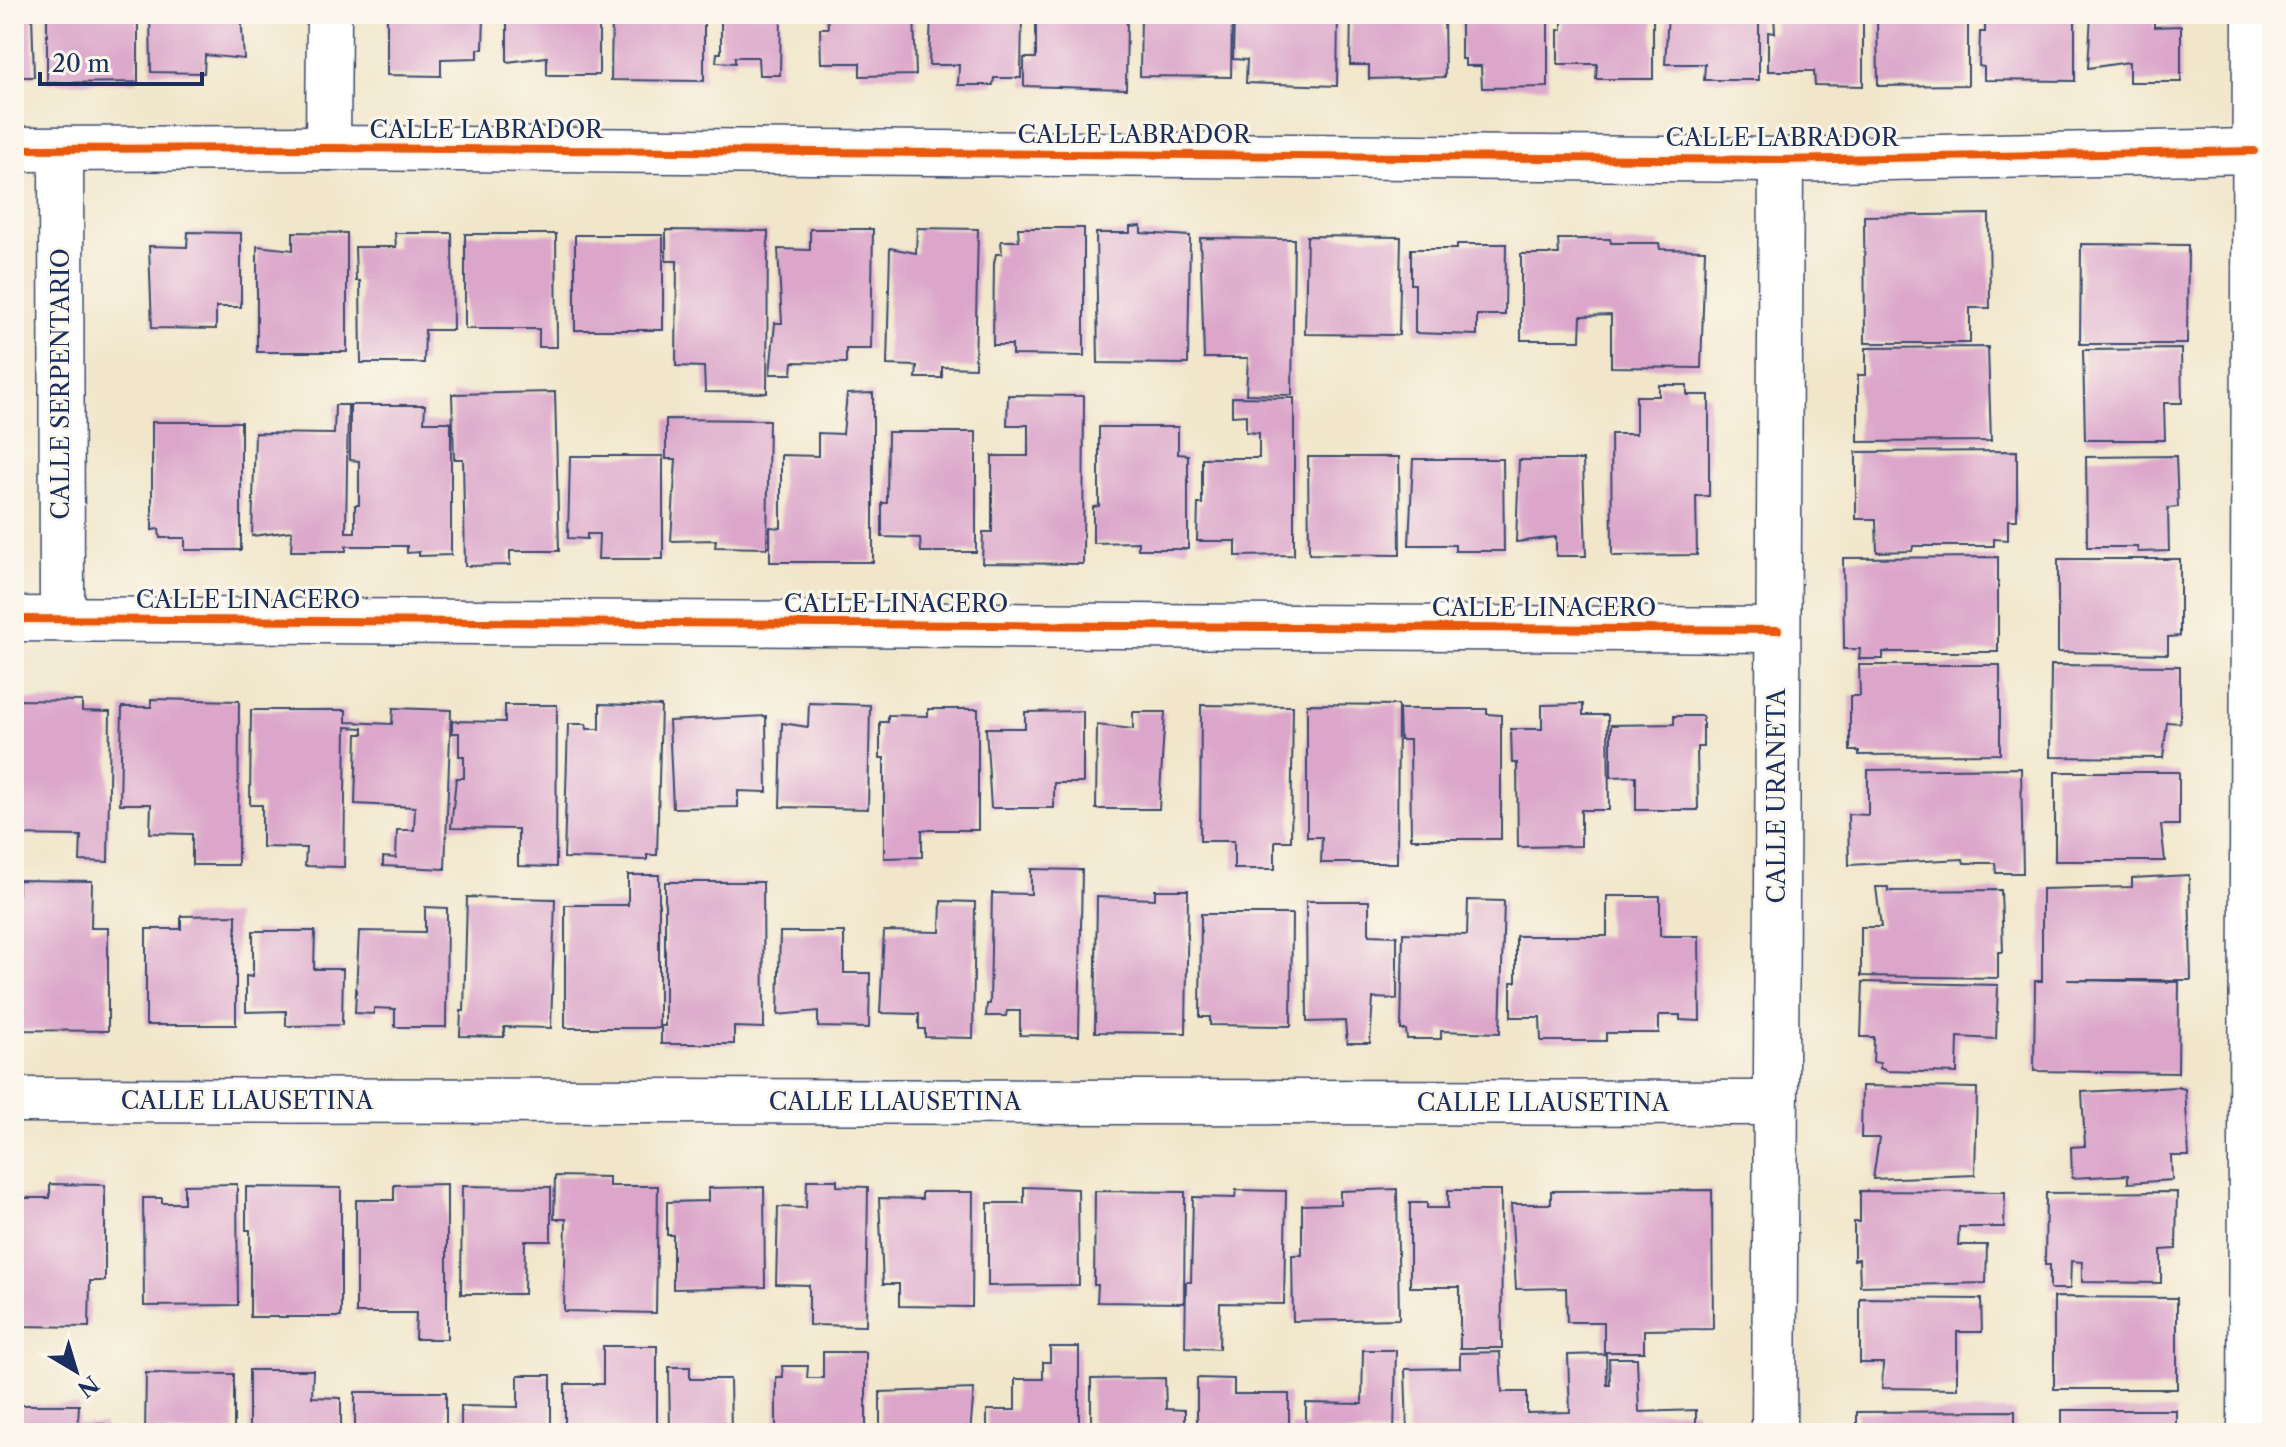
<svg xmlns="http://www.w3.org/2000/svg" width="2286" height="1447" viewBox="0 0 2286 1447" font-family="'Libre Caslon Text',serif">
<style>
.building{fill:#dba6ca}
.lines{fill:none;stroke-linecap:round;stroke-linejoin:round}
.minor-casing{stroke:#3b4a6e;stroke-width:47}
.minor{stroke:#fff;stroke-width:44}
.cycleway-casing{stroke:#fbf7ec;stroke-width:13}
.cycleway{stroke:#e8590c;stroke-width:8}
.labels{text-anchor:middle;stroke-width:6;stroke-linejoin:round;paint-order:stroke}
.street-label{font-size:24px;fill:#1b2f5e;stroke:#fbf7ec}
</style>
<rect width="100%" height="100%" fill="#fbf7ec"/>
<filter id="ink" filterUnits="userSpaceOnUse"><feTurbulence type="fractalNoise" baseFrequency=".0125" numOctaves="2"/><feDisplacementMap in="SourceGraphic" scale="16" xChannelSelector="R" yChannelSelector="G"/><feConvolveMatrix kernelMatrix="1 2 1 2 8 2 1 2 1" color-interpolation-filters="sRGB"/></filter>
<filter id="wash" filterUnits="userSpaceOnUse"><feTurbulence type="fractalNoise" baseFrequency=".006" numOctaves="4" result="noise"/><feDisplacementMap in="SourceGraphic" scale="32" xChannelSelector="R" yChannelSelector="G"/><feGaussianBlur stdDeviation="1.8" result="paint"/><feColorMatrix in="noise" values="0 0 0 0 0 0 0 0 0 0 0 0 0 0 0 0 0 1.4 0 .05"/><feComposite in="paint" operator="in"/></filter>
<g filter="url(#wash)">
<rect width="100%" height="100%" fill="#f1e6ca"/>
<g id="blocks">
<!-- building -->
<g class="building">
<polygon points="14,14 32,14 34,77 14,77"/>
<polygon points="47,14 138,14 138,82 47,83"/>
<polygon points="150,14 241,14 244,59 205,55 204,73 151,72"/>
<polygon points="387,14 484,14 483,49 478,49 478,58 441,59 441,76 387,75"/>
<polygon points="507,14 599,14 599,75 547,75 547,57 507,62"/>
<polygon points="612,14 704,14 704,81 611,80"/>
<polygon points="721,14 781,14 780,75 759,75 758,57 735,57 735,63 716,62 717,53 721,53"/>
<polygon points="827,14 914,14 916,75 860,76 860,63 821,63 820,28 828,28"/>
<polygon points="931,14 1022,14 1021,78 994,78 993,85 958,85 959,65 929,65"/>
<polygon points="1036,14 1127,14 1126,89 1024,86 1024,58 1036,58"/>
<polygon points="1141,14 1232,14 1231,77 1140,76"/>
<polygon points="1234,14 1338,14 1337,86 1246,83 1247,60 1233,59"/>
<polygon points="1351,14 1444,14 1445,77 1369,79 1369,65 1350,65"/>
<polygon points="1461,14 1548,14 1548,87 1482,88 1481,66 1465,66 1465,59 1461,59"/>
<polygon points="1562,14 1653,14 1653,79 1596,79 1597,64 1558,64 1558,30 1562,30"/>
<polygon points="1668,14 1759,14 1759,80 1704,80 1705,64 1665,64"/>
<polygon points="1774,14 1863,14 1863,86 1815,85 1814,71 1768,71 1768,32 1775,33"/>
<polygon points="1877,14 1968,14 1968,85 1878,86"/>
<polygon points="1985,14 2075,14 2075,81 1984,80 1984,67 1979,66 1980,32 1985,32"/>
<polygon points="2091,14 2154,14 2154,27 2181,26 2181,82 2129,82 2129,62 2088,68"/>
<polygon points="1989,214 1990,308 1970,308 1970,343 1865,343 1864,216"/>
<polygon points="1141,226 1141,233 1190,236 1188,364 1098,363 1096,233 1130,233 1130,227"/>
<polygon points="917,228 978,229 975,368 942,367 942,378 916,378 917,366 887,365 890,248 916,253"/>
<polygon points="1018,228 1084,228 1084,356 1012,355 1012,345 993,345 994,263 996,254 1002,254 1001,241 1019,241"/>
<polygon points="810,229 873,229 871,349 846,349 846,363 793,362 792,374 770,374 775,323 782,323 778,249 810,250"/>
<polygon points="666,230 768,231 767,393 705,392 704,367 676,366 677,261 666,261"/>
<polygon points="188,232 241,233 241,307 216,307 216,329 152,328 149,246 187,247"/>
<polygon points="293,232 347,233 347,352 257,352 257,246 293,250"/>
<polygon points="395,233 452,233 453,330 425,330 424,363 361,363 360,281 356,281 355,247 396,247"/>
<polygon points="465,234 556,234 557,347 539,347 539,329 465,329"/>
<rect x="575" y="235" width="88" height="95"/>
<polygon points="1307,236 1401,237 1399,335 1305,334"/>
<polygon points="1200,238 1294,239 1292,395 1246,394 1248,358 1204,358"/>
<polygon points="1558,239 1610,239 1611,243 1659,243 1660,249 1705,250 1701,368 1611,367 1611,315 1581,316 1580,340 1521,340 1521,254 1559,254"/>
<polygon points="1457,244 1506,244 1505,315 1477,315 1477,335 1415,333 1415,284 1411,284 1411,249 1457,249"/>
<polygon points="2081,244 2188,245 2187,344 2080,344"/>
<polygon points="1988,347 1991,441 1858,442 1858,375 1866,375 1866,348"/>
<polygon points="2181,349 2182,403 2164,403 2165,440 2085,440 2083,350"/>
<polygon points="1659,385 1687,385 1687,395 1709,395 1709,496 1696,496 1697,555 1612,556 1611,434 1636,434 1636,396 1659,396"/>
<polygon points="555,392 559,551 510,551 510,565 465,566 463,459 454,459 452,394"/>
<polygon points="873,393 873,562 770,562 770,527 781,528 781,455 818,456 818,433 843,434 847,394"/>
<polygon points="1008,395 1084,396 1083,564 982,563 983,532 992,532 992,456 1028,456 1028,425 1007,425"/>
<polygon points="1232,397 1294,398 1294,555 1236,556 1236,541 1197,541 1198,504 1202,504 1202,458 1259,458 1259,433 1246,432 1246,415 1232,416"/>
<polygon points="335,405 348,405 346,532 355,532 355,505 359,505 359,461 350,460 350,405 425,405 424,422 451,422 451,555 419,556 419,552 407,553 407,546 346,546 346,551 291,551 292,531 252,536 255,433 334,434"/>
<polygon points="666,419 769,420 767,548 715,547 716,540 671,541 676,459 666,459"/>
<polygon points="152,422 241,422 241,550 185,550 185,538 160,538 159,529 152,530"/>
<polygon points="1099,427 1178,427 1178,454 1188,455 1188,549 1138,549 1138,542 1093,543 1093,507 1099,506"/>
<polygon points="888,432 976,432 976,552 921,552 920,538 882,537 882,503 887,503"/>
<polygon points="2017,451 2017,520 2008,520 2008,540 1994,539 1994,546 1913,546 1912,551 1877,552 1876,519 1856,519 1856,452"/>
<polygon points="570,456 663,456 663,559 598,559 599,534 587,534 587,539 568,538"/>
<polygon points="2176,456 2178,507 2168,508 2169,551 2138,552 2137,547 2087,547 2086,457"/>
<polygon points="1308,457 1399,457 1400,555 1309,554"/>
<polygon points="1413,459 1503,459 1504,551 1455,551 1455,545 1409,545"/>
<polygon points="1519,460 1583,460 1586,556 1556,556 1556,537 1516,542"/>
<polygon points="1998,557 1998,652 1883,652 1883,659 1859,659 1860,649 1844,649 1843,558"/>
<polygon points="2058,559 2180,559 2180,636 2168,637 2168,654 2058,652"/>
<polygon points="1859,665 2000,665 2000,754 1859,755 1859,751 1850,751 1850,696 1860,696"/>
<polygon points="2051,665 2180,666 2180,723 2167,722 2163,758 2050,757"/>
<polygon points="151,699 239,701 238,865 192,865 192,834 150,833 151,804 120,804 122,707 151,707"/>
<polygon points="14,700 82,701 82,711 110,712 108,862 80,861 81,836 14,835"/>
<polygon points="809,703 870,705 868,809 780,807 782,723 808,727"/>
<polygon points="600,704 661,706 657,855 647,855 647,860 564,858 568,724 586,724 587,729 600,729"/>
<polygon points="1307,704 1398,705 1397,863 1321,863 1322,837 1307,837"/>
<polygon points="1583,704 1583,715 1608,715 1609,810 1581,810 1581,846 1518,847 1517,763 1512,763 1511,729 1542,729 1542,705"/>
<polygon points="505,705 557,705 556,867 518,866 518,829 451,828 456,778 464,778 464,756 459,756 459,733 452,733 452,721 505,722"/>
<polygon points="1201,705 1293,706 1291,841 1275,841 1275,869 1234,869 1234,841 1200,841"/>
<polygon points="393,708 451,710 445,869 383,866 383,857 396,858 397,830 414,830 415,807 355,804 357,734 363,734 363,728 346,727 344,867 305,866 306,848 262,847 262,805 250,805 251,710 346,710 346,722 392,724"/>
<polygon points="928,709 978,709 978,830 922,830 922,857 884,858 884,758 880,758 880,722 888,722 888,715 928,716"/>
<polygon points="1399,709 1487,709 1487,714 1501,715 1501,839 1411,839 1410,740 1400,740"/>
<polygon points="1083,711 1083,783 1054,783 1054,808 991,808 986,728 1025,728 1025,712"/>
<polygon points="1133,712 1165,712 1159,809 1096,809 1097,725 1133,729"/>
<polygon points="766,716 767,792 738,791 738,807 673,808 669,721"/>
<polygon points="1674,716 1703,716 1703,747 1697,747 1698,810 1636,810 1636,776 1611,777 1611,725 1674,724"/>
<polygon points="2021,768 2023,873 1996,873 1995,863 1964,863 1963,859 1849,865 1848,814 1868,815 1868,770"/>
<polygon points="2055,772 2179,772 2179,825 2161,825 2165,861 2055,861"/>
<polygon points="1031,869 1082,870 1079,1036 1020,1035 1020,1011 1007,1011 1006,1016 986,1016 987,1004 990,1004 992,893 1031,894"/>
<polygon points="628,875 659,875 659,1028 565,1028 565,905 628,905"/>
<polygon points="2189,875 2191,980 2067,980 2179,982 2178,1073 2034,1071 2035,981 2042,981 2042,889 2132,887 2132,878"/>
<polygon points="18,880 92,881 91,928 108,928 108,1031 14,1030"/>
<polygon points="665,882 763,882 764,1028 734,1027 734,1044 661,1044 661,1026 665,1026"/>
<polygon points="1876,887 1888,887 1888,891 2001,890 2003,952 1998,952 1998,978 1861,976 1861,927 1881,927"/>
<polygon points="1155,890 1188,890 1186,1033 1095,1032 1097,897 1155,899"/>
<polygon points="1607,896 1660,896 1660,936 1699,936 1700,1021 1680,1020 1680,1015 1659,1015 1659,1033 1606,1033 1606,1041 1541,1041 1540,1017 1511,1017 1511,982 1516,982 1516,936 1607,936"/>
<polygon points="467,897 555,899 551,1028 504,1027 504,1037 460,1036 461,1011 464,1011"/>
<polygon points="1468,900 1504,901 1500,1033 1441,1031 1441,1039 1407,1039 1406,1030 1401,1030 1403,933 1467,935"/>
<polygon points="941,901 975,902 973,1038 925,1037 925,1029 919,1029 919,1014 880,1013 884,931 940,932"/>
<polygon points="1306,901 1369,901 1369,935 1397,936 1397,999 1373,998 1370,1043 1347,1043 1345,1021 1307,1022"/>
<polygon points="425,907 447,908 446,1027 395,1027 395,1009 374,1008 374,1014 355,1013 359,931 425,932"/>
<polygon points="1201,914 1292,914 1291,1026 1210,1025 1210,1017 1200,1017"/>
<polygon points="236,915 236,1025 146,1025 146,929 181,929 181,916"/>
<polygon points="253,931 315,931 314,969 343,969 342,1025 286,1026 286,1011 246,1012 246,976 253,977"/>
<polygon points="780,932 844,932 844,973 870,973 869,1028 818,1027 818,1011 778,1015"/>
<polygon points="1863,982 1998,985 1996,1039 1958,1037 1957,1073 1887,1071 1880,1068 1880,1063 1873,1062 1874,1037 1861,1037"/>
<polygon points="1862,1086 1977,1088 1975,1175 1873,1179 1879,1138 1861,1138"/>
<polygon points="2177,1087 2185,1089 2189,1156 2171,1156 2172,1180 2128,1183 2128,1175 2072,1178 2071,1147 2085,1146 2082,1092"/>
<polygon points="555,1176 609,1177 609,1186 658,1186 656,1313 564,1311 566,1219 554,1219"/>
<polygon points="807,1180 837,1180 837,1186 868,1187 866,1326 809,1325 809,1285 776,1284 778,1207 806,1208"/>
<polygon points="50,1184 105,1185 105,1281 90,1281 89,1327 16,1326 17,1198 50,1198"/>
<polygon points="237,1184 238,1305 144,1306 143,1198 162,1198 162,1203 184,1203 184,1185"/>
<polygon points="447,1184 447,1339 415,1339 416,1313 356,1313 356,1200 394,1200 394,1185"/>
<polygon points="462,1186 551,1187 551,1241 525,1241 524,1294 461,1294"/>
<polygon points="246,1187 341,1188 341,1317 250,1317 250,1230 246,1230"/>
<polygon points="764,1187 765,1287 673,1289 673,1235 667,1235 667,1202 708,1201 708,1188"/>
<polygon points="1024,1187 1078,1189 1079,1285 988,1286 988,1203 1024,1203"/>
<polygon points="1397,1189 1399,1319 1293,1321 1292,1255 1302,1255 1302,1205 1340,1204 1340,1191"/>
<polygon points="1236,1190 1286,1191 1284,1304 1220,1303 1219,1349 1185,1347 1186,1282 1191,1282 1193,1197 1235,1198"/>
<polygon points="1448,1190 1501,1190 1502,1348 1460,1348 1460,1287 1410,1287 1410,1203 1427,1203 1427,1208 1448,1208"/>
<polygon points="1712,1190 1713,1329 1644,1330 1644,1352 1604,1352 1604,1322 1567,1322 1566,1288 1516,1289 1511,1204 1551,1204 1551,1191"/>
<polygon points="1095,1191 1185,1192 1184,1303 1097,1302 1098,1285 1094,1285"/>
<polygon points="1860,1191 2005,1192 2004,1227 1959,1227 1958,1245 1987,1245 1986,1283 1860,1286 1859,1259 1854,1260 1854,1222 1860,1222"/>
<polygon points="922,1192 973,1192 972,1307 899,1306 899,1284 883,1284 879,1198 922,1199"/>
<polygon points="2177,1192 2176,1249 2161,1250 2161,1283 2082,1282 2082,1262 2071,1261 2070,1289 2050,1289 2050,1265 2045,1265 2046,1193"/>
<polygon points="2054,1297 2177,1298 2177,1389 2054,1389"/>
<polygon points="1860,1298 1981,1299 1982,1332 1957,1332 1957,1389 1882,1388 1883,1363 1860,1363"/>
<polygon points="603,1346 657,1346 657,1433 565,1433 565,1384 603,1384"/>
<polygon points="1050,1347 1079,1347 1079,1433 987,1433 987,1410 1015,1410 1015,1379 1043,1379 1043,1362 1050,1362"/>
<polygon points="1363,1350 1396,1350 1394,1433 1291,1433 1292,1426 1306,1426 1306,1403 1362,1404"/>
<polygon points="823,1352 866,1352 866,1433 776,1433 776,1377 783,1377 782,1366 808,1366 807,1378 823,1378"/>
<polygon points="1500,1352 1502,1392 1527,1392 1527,1413 1570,1412 1568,1355 1606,1354 1607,1385 1610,1385 1609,1358 1637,1358 1639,1412 1696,1410 1696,1433 1407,1433 1405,1369 1460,1368 1460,1353"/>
<polygon points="669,1367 690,1367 690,1379 730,1379 731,1433 670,1433"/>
<polygon points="249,1370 313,1370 312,1397 341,1398 341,1433 249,1433"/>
<polygon points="146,1373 234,1374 234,1433 145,1433"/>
<polygon points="518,1375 551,1375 551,1433 461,1433 461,1406 518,1407"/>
<polygon points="1165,1378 1166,1409 1185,1410 1185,1433 1091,1433 1091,1379"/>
<polygon points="1197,1378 1234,1379 1234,1394 1289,1394 1289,1433 1197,1433"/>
<polygon points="974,1389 970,1433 880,1433 880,1392"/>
<rect x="355" y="1392" width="91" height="41"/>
<polygon points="14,1405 79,1405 78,1424 105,1424 105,1433 14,1433"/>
<rect x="2062" y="1410" width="114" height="23"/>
<polygon points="2015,1411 2015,1433 1857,1433 1857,1412"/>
</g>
</g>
</g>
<g filter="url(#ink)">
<use href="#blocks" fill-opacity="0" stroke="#3b4a6e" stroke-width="2"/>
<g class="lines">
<!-- minor casing -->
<g class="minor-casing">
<g id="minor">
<polyline points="328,148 329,14"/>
<polyline points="14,149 328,148 1781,160 2254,151"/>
<polyline points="61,150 62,619"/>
<polyline points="14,619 1778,630"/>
<polyline points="14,1100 1775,1103"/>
<polyline points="1774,1433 1781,160"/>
<polyline points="2250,1433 2255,14"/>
</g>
</g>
<!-- minor -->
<use href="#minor" class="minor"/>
<!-- cycleway casing -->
<g class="cycleway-casing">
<g id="cycleway">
<polyline points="14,149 328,148 1781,160 2254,151"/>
<polyline points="14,619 1778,630"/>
</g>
</g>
<!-- cycleway -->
<use href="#cycleway" class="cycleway"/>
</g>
</g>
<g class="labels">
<!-- street labels -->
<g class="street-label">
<text x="486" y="138">CALLE LABRADOR</text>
<text x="1134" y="143">CALLE LABRADOR</text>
<text x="1782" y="146">CALLE LABRADOR</text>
<text transform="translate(61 384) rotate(-90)" y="8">CALLE SERPENTARIO</text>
<text x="248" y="608">CALLE LINACERO</text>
<text x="896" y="612">CALLE LINACERO</text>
<text x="1544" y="616">CALLE LINACERO</text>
<text transform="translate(1777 796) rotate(-90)" y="8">CALLE URANETA</text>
<text x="247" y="1109">CALLE LLAUSETINA</text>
<text x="895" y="1110">CALLE LLAUSETINA</text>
<text x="1543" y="1111">CALLE LLAUSETINA</text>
</g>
</g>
<!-- margin -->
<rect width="2286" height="1447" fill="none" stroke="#fbf7ec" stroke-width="48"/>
<!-- north arrow -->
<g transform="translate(76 1371) rotate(142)" stroke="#fbf7ec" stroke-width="6" paint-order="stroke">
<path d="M0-6L14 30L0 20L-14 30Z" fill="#1b2f5e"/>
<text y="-12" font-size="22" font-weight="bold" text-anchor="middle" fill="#1b2f5e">N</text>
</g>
<!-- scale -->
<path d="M40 72v12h162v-12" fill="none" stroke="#1b2f5e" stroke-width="4"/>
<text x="52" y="72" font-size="24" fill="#1b2f5e" stroke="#fbf7ec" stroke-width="6" paint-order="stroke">20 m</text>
</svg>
